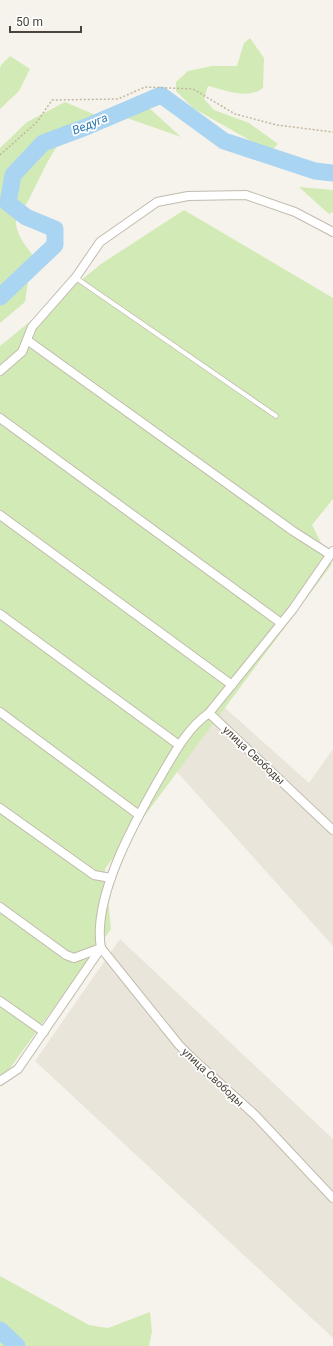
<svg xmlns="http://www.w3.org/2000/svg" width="333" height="1346" viewBox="0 0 333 1346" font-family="Roboto,sans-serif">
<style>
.residential{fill:#eae5da}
.green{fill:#d2eab5}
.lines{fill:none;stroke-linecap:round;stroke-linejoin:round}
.river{stroke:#a9d4f2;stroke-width:17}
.service-casing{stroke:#c2bbae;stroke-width:5.5}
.minor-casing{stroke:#c2bbae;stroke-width:10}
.path{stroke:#c4b79f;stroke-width:1.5;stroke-dasharray:2 2;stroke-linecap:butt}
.service{stroke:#fff;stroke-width:4}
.minor{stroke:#fff;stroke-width:8}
.labels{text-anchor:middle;stroke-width:3.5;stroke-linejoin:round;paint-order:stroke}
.street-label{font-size:11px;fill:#4b4439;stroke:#fff}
.water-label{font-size:12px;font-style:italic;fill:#2e7ab2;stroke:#fff}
</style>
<rect width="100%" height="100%" fill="#f6f3ec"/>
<!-- residential -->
<g class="residential">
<polygon points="224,707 309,783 333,749 333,946 177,772"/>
<polygon points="120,939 333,1139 333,1338 35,1061"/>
</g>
<!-- green -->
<g class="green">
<path d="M250,38L264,58L263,88C247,100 225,90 208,86L204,99L214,110L249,123L278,144L273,149L258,145L193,108L176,91V82L188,71L212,66H237L244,43Z"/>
<polygon points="10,56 30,69 19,91 0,109 0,69 1,65"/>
<path d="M65,102L98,116C58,126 46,168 28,201C24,209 15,214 16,224C18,237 25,245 32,254L25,302L0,323V148L27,122Z"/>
<polygon points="148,107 181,137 127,118"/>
<polygon points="299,187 333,190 333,212 329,214"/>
<polygon points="184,210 333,298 333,499 312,525 332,564 105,869 111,929 0,1082 0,346 101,264"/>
<polygon points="0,1276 89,1325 108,1328 150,1312 152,1332 149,1346 0,1346"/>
</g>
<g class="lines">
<!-- river -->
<g class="river">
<polyline points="0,297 55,245 55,229 26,217 8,203 13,175 43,143 86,127 161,95 224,141 315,171 333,173"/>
<polyline points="0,1330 17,1346"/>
</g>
<!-- service casing -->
<g class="service-casing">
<polyline id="service" points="76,278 276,416"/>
</g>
<!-- minor casing -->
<g class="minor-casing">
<g id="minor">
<polyline points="27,340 293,531 329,554"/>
<polyline points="0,371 22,352 32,327 76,277 100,242 157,202 188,196 246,195 295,212 333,232"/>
<polyline points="0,418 281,623"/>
<polyline points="0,515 232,685"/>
<polyline points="0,614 179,745"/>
<polyline points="0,712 139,815"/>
<polyline points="209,713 333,830"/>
<polyline points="0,808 94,875 111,878"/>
<polyline points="0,907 66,955 74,958 101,948"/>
<polyline points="101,948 179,1045 194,1060 255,1115 333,1198"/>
<polyline points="0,1001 44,1032"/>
<path d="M0,1081L18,1069L101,948C92,898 134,823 158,781C173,756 185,730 209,713L293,609L333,551"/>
</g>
</g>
<!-- path -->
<polyline class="path" points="0,155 37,122 52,100 118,99 145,87 193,89 235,114 277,125 333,132"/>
<!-- service -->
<use href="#service" class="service"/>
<!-- minor -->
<use href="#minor" class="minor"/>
</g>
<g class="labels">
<!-- street labels -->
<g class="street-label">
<text transform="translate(254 755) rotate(43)" y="4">улица Свободы</text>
<text transform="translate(213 1077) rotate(43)" y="4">улица Свободы</text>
</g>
<!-- water labels -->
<g class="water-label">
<text transform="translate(90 124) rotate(-22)" y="4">Ведуга</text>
</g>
</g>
<!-- scale -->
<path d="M10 26v6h71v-6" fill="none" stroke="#4b4439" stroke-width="2"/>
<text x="16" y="26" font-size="12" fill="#4b4439" stroke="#ffffff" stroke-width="3" paint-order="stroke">50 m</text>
</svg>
